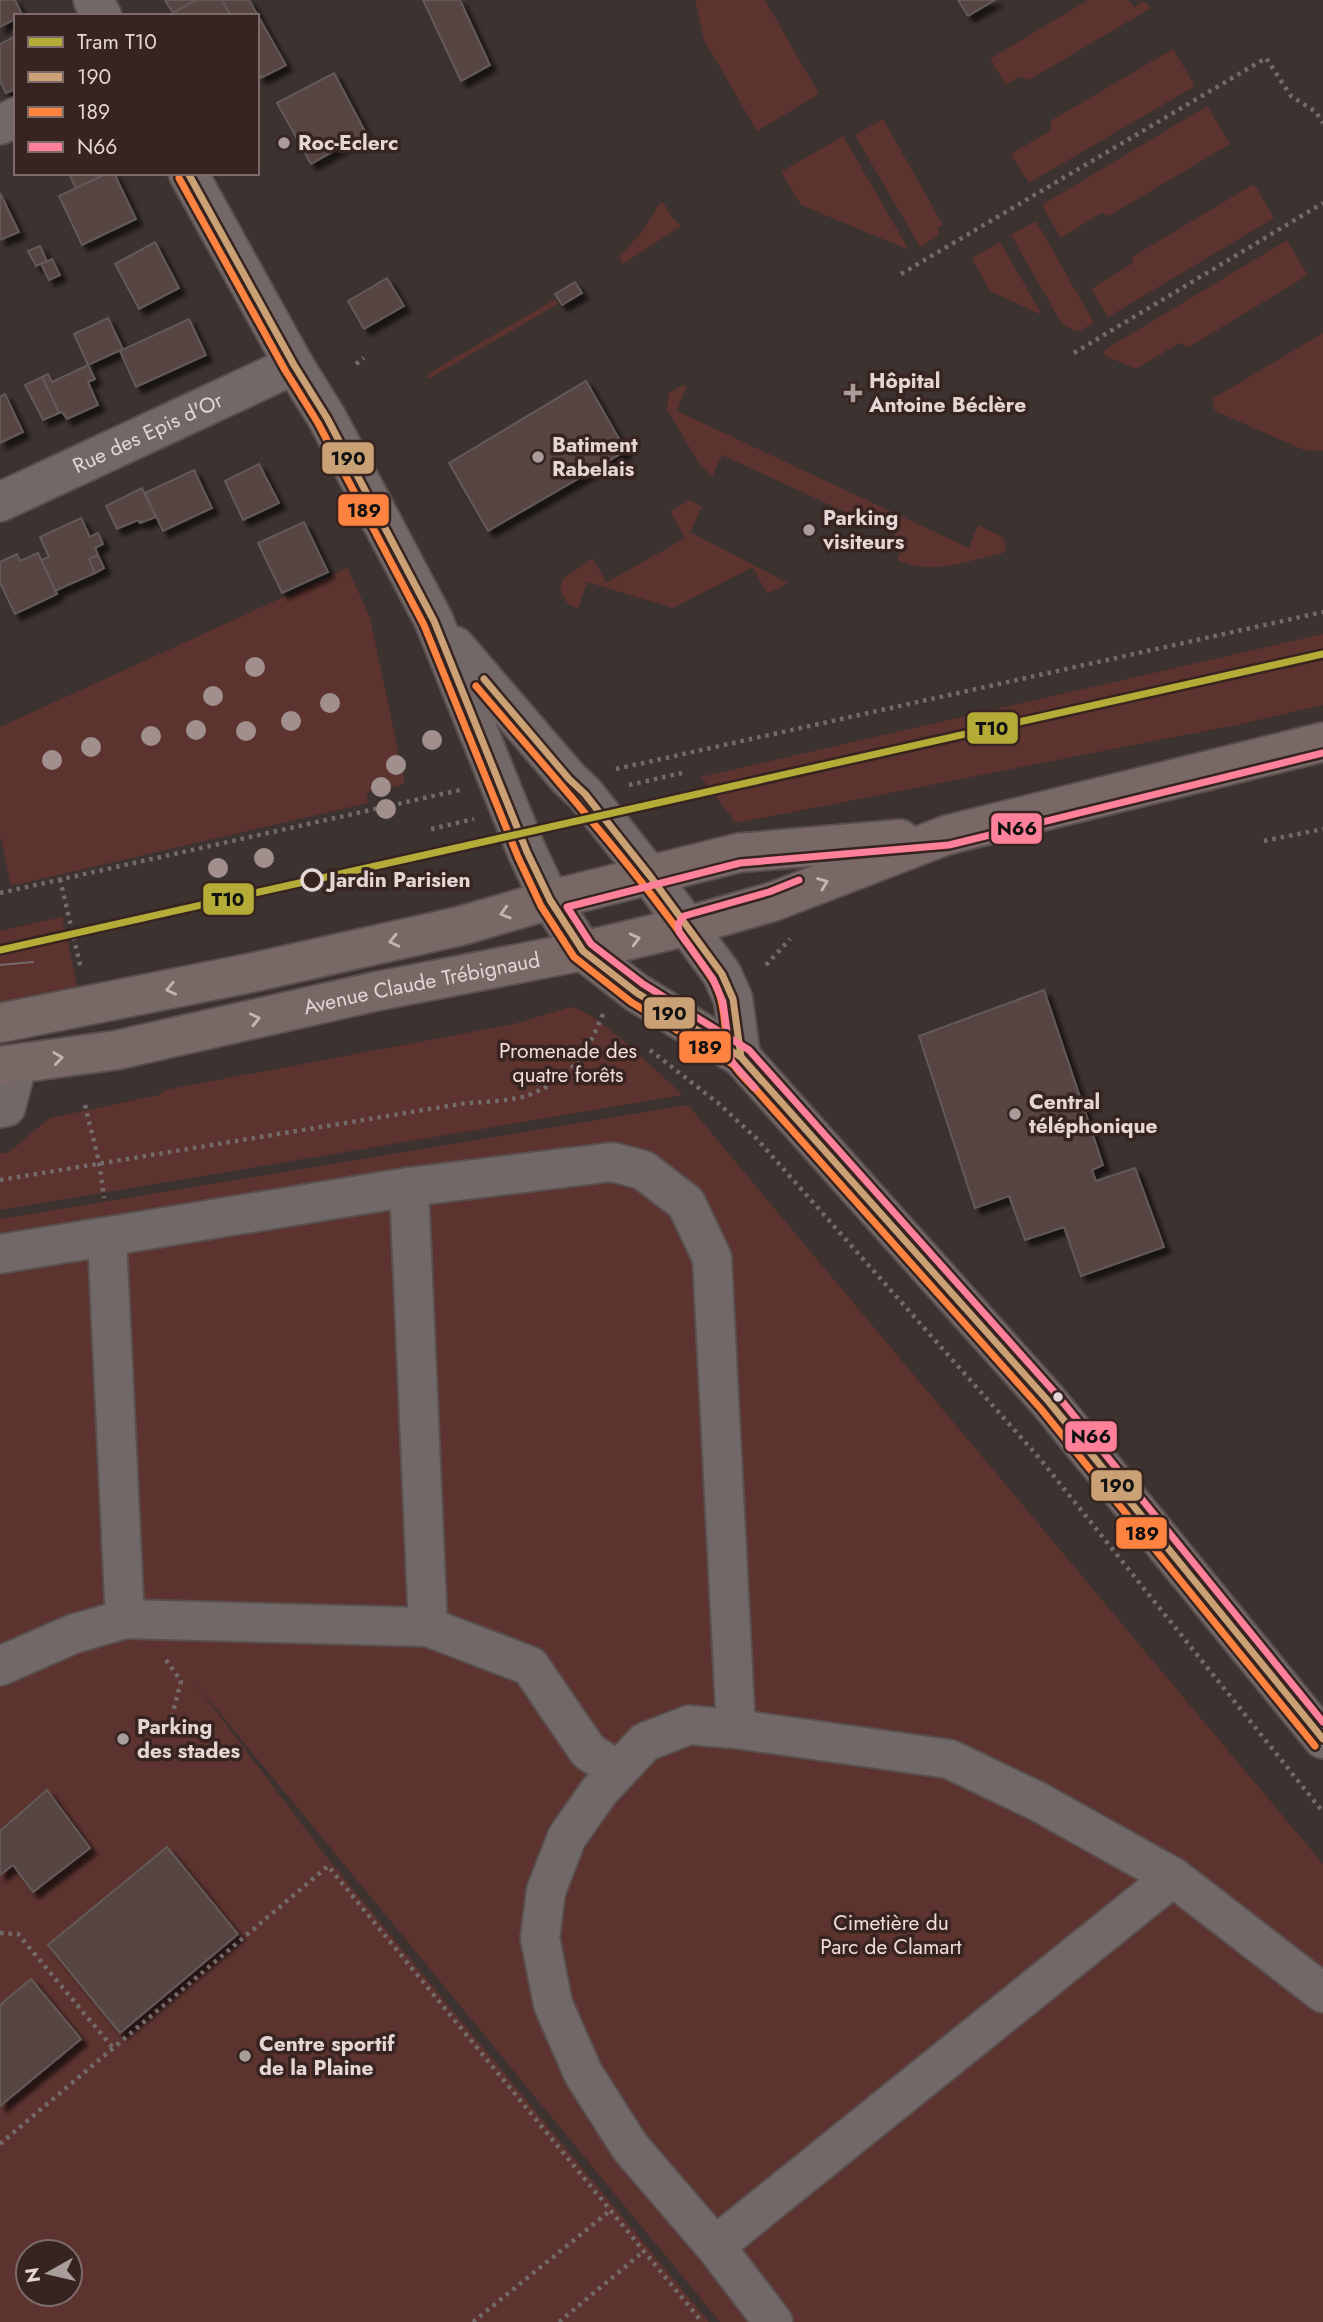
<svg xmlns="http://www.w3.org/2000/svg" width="1323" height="2322" viewBox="0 0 1323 2322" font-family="Jost,sans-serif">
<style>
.green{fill:#5c332f;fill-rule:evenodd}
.building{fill:#564543;stroke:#635a58;stroke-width:2;filter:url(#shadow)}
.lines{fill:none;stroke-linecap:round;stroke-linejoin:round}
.minor-casing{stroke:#594f4e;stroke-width:42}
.major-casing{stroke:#594f4e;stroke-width:42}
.path{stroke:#736b6a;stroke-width:4.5;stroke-dasharray:3.5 5;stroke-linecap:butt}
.minor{stroke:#726867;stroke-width:38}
.major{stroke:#786967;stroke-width:38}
.tram{stroke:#736b6a;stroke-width:2}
.bus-1-casing{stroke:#372421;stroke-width:12}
.bus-2-casing{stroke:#372421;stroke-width:12}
.bus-3-casing{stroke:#372421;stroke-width:12}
.bus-1{stroke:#caa174;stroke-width:7}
.bus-2{stroke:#ff8340;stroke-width:7}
.bus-3{stroke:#ff8099;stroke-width:7}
.tram-1-casing{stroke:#372421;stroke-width:12}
.tram-1{stroke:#b4ac36;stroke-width:7}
.tree{fill:#a08f8c}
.oneway{stroke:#c4b5b3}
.poi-dot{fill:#a99d9b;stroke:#372421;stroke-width:2.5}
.stop-dot{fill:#372421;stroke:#e4d6d4;stroke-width:3.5}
.bus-dot{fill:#e4d6d4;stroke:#372421;stroke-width:2.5}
.labels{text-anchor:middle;stroke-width:7;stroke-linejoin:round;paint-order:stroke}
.poi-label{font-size:21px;font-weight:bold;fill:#e4d6d4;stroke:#372421;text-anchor:start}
.street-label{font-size:21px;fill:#e4d6d4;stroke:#372421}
.stop-label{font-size:21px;font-weight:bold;fill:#e4d6d4;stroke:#372421;text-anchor:start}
.park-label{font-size:21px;fill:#f2dbd8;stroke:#372421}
.line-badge{stroke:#372421;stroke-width:2.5}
.pale-badge-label{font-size:19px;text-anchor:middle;font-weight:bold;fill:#111}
</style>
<defs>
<filter id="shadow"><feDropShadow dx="6" dy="6" stdDeviation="2" flood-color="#0009"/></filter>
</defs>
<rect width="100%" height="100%" fill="#3c3230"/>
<!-- green -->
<g class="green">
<polygon points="695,0 765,0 819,94 757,131 704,40"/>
<polygon points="1088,0 1129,0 1134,7 1144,1 1151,8 1029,80 1021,76 1006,85 990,59"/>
<polygon points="1173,49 1195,86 1029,183 1011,154 1050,131 1052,120"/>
<polygon points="1207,106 1230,144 1109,216 1101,213 1061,238 1042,205"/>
<polygon points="883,119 943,225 938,227 938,236 920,247 855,135"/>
<polygon points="843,136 909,250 801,205 781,172"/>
<polygon points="1254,184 1274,218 1108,317 1091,289 1133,263 1132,257"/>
<polygon points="663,202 670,215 681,226 623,264 619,257 642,232 660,203"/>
<polygon points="1036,221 1094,323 1077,332 1062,324 1011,235"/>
<polygon points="1287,240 1308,275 1189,347 1179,343 1136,369 1104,355 1106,349"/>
<polygon points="1000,242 1042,315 990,291 972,258"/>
<polygon points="555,299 558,304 430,378 427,378 428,374"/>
<polygon points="1323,333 1323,451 1304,450 1215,411 1212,399"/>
<path d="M681,386H687L677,411L969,548L978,525L1004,538L1006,549L1003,553C967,561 933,576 897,560L906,540L722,455L712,477L700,465L667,409L669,393Z"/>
<polygon points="690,500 702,507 690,532 788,583 767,594 753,567 673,608 587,582 578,609 568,604 560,590 563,579 593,558 606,583 685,538 670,511"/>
<polygon points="347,568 370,617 405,784 367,792 368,803 11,886 0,835 0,727"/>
<polygon points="1323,634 1323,705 1241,724 736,823 701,777"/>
<polygon points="62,917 78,989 0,1005 0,931"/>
<path d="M570,1007C596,1009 661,1076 683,1095L0,1210V1154L9,1152L50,1118L159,1095L165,1090L514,1024Z"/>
<path d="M688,1105L1323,1864V2322H720L191,1678L329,1860L709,2322H0V1219ZM28,2252H70V2294H28Z"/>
</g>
<!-- building -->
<g class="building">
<polygon points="0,0 15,0 23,16 16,16 16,19 0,27"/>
<polygon points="165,0 196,0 173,13"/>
<polygon points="196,0 222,0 231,16 174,16 173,13"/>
<polygon points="222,0 249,0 257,14 231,16"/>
<polygon points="423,0 460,0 490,65 461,81"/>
<polygon points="958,0 995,0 968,16"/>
<polygon points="257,14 286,65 261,78 259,74 257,75 257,16 254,16"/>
<polygon points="16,36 16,89 6,93 0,81 0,44"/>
<polygon points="334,73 366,133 311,164 277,103"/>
<polygon points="69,173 108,173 76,189"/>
<polygon points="108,173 114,173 136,219 82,245 59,196"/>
<polygon points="0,193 19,232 0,240"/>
<polygon points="155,242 179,288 139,309 115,264"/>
<polygon points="40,246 47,261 36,266 28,251"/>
<polygon points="52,259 60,275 49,280 41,264"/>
<polygon points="387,278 404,306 364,329 348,301"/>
<polygon points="575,282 582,293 562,305 555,294"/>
<polygon points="108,318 123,349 88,365 74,334"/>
<polygon points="189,319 206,355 136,387 120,351"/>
<polygon points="88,365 95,379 88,382 98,405 67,419 62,412 59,413 42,377 48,374 52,382"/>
<polygon points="42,377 59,413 43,420 25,385"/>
<polygon points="586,381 626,451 488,531 449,463"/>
<polygon points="5,394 23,432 0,443 0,397"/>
<polygon points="259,464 279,503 243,520 225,481"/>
<polygon points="194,470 212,508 163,531 145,493"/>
<polygon points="142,488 156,517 140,523 138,520 117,529 106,506"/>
<polygon points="81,518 90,537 98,533 103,544 95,548 98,555 89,559 95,573 55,591 41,560 49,557 40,537"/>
<polygon points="304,522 328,572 282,593 258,543"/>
<polygon points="38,553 57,594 15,614 0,583 0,562 17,554 20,561"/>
<polygon points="98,555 104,568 95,573 89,559"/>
<polygon points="1044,990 1103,1165 1092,1170 1096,1181 1135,1168 1164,1247 1081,1276 1064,1227 1025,1240 1009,1196 975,1208 919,1036"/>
<polygon points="47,1790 90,1848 33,1892 13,1865 0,1875 0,1831"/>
<polygon points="167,1847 238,1934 120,2033 48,1945"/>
<polygon points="31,1979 81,2039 0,2106 0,2005"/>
</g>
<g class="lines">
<!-- minor casing -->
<g class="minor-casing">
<g id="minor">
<polyline points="93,0 102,16"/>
<polyline points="0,125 16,117"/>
<polyline points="188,173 294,365 327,418 434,621 527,852 550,900 583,951 637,993 741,1057 1049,1402 1323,1739"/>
<path id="s1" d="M0,502L294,365"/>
<polyline points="455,646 569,779 585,794 650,876 722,974 733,999 741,1057"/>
<polyline points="0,1108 6,1107 17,1065"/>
<polyline points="409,1187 428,1627"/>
<polyline points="107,1238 125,1619"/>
<polyline points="0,1254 409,1187 612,1162 643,1170 686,1203 712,1258 736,1729 689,1725 645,1742 618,1771 588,1751 530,1666 428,1627 125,1619 73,1634 0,1666"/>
<polyline points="736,1729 949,1759 1037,1801 1173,1877 1323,1993"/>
<polyline points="618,1771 600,1790 567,1837 546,1891 540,1938 553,2004 583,2073 630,2147 715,2246 773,2322"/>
<polyline points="715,2246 1173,1877"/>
</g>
</g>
<!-- major casing -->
<g class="major-casing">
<g id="major">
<polyline points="0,1023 255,972 460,926 550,900 738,853 900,839"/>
<path id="s2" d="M0,1066L117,1050L373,992L583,951L688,926L772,902L947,835L1323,742"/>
</g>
</g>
<!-- path -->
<g class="path">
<polyline points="901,274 1266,58 1291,96 1316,112 1323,123"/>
<polyline points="1074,353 1323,203"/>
<polyline points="356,364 364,358"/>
<polyline points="616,769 1323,612"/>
<polyline points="629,785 682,773"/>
<polyline points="431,829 474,819"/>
<polyline points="1264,841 1323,829"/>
<polyline points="60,879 81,969"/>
<polyline points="0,893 460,790"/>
<polyline points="766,965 790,939"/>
<polyline points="650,1050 718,1103 756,1138 1041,1460 1323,1812"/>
<polyline points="85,1105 99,1162 104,1198"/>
<path d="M0,1180L460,1104C478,1102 514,1101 529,1095C572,1077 586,1055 603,1014"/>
<polyline points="166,1660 181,1681 169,1728"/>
<polyline points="0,1933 18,1934 113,2048"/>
<polyline points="0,2144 328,1866 702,2322"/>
<polyline points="473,2322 611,2210"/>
<polyline points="559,2322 644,2251"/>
</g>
<!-- minor -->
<use href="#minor" class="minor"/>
<!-- major -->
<use href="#major" class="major"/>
<!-- tram -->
<g class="tram">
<polyline points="0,955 29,944"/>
<polyline points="0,965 33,962"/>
</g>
<!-- bus-1 casing -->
<g class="bus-1-casing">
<g id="bus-1">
<polyline points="188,173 294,365 327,418 434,621 527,852 550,900 583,951 637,993 741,1057 1049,1402 1323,1739"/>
<polyline points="484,679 569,779 585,794 650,876 722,974 733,999 741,1057 762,1081"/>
</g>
</g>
<!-- bus-2 casing -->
<g class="bus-2-casing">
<g id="bus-2">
<polyline points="179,178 285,370 318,423 424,625 518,857 541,906 574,957 631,1002 734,1065 1041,1409 1315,1746"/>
<path d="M476,686C557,781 641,873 711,977C728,1002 722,1031 731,1059C734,1069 747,1080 754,1088"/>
</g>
</g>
<!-- bus-3 casing -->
<g class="bus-3-casing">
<g id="bus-3">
<polyline points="1323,753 949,845 740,863 567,907 591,944 643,984 749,1050 1057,1395 1323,1722"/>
<polyline points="755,1088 731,1061 723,1002 713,979 679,932 678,924 684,916 769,892 799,880"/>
</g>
</g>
<!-- bus-1 -->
<use href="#bus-1" class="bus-1"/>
<!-- bus-2 -->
<use href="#bus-2" class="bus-2"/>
<!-- bus-3 -->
<use href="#bus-3" class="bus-3"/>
<!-- tram-1 casing -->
<g class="tram-1-casing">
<polyline id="tram-1" points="0,950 1323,654"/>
</g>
<!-- tram-1 -->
<use href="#tram-1" class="tram-1"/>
</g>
<!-- trees -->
<g class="tree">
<circle cx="255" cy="667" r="10"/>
<circle cx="213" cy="696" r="10"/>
<circle cx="330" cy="703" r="10"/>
<circle cx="291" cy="721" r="10"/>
<circle cx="196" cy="730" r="10"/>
<circle cx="246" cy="731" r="10"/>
<circle cx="151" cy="736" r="10"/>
<circle cx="432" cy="740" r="10"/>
<circle cx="91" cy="747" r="10"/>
<circle cx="52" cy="760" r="10"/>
<circle cx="396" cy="765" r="10"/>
<circle cx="381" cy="787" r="10"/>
<circle cx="386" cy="809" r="10"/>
<circle cx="264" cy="858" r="10"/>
<circle cx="218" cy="868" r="10"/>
</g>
<!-- one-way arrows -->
<defs><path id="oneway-chevron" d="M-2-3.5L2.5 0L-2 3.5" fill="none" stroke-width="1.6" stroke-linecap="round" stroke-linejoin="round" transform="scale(1.75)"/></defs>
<g class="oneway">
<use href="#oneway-chevron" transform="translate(823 883) rotate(-21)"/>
<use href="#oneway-chevron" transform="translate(505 913) rotate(164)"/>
<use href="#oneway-chevron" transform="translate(635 939) rotate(-14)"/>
<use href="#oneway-chevron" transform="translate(394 941) rotate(167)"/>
<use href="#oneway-chevron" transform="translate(171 989) rotate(168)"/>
<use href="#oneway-chevron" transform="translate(255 1019) rotate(-13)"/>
<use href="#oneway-chevron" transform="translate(58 1058) rotate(-8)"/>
</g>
<!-- markers -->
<g class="poi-dot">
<circle cx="284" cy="143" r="7"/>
<path d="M849.5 382.5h7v7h7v7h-7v7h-7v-7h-7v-7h7z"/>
<circle cx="538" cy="457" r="7"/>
<circle cx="809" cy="530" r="7"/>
<circle cx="1015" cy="1114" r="7"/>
<circle cx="123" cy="1739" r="7"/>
<circle cx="245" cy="2056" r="7"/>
</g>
<circle class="stop-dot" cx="312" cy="880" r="10"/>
<circle class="bus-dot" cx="1058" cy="1397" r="6"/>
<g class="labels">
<!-- poi labels -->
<g class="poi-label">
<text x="298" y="150">Roc-Eclerc</text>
<text x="869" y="388">Hôpital<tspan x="869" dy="24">Antoine Béclère</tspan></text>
<text x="552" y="452">Batiment<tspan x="552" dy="24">Rabelais</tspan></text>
<text x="823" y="525">Parking<tspan x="823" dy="24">visiteurs</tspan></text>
<text x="1029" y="1109">Central<tspan x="1029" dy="24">téléphonique</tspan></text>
<text x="137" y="1734">Parking<tspan x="137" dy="24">des stades</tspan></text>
<text x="259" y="2051">Centre sportif<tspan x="259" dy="24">de la Plaine</tspan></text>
</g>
<!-- street labels -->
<g class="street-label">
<text dy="7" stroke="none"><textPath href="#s1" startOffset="163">Rue des Epis d'Or</textPath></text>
<text dy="7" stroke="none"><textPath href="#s2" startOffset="430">Avenue Claude Trébignaud</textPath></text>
</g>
<!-- stop labels -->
<g class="stop-label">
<text x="329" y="887">Jardin Parisien</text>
</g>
<!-- park labels -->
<g class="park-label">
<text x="568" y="1058">Promenade des<tspan x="568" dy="24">quatre forêts</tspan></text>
<text x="891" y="1930">Cimetière du<tspan x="891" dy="24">Parc de Clamart</tspan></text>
</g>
</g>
<g class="line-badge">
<rect x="321" y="441" width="54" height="34" rx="7" fill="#caa174"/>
<rect x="337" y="493" width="53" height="34" rx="7" fill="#ff8340"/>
<rect x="966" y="711" width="53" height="34" rx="7" fill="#b4ac36"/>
<rect x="990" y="812" width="53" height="33" rx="7" fill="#ff8099"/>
<rect x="202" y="882" width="53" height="34" rx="7" fill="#b4ac36"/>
<rect x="643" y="996" width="53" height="34" rx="7" fill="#caa174"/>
<rect x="678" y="1030" width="54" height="34" rx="7" fill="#ff8340"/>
<rect x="1064" y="1420" width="54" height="33" rx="7" fill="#ff8099"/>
<rect x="1090" y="1469" width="53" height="33" rx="7" fill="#caa174"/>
<rect x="1115" y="1516" width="53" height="34" rx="7" fill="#ff8340"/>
</g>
<g class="pale-badge-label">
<text x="348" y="465">190</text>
<text x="364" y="517">189</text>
<text x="992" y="735">T10</text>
<text x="1017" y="835">N66</text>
<text x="228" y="906">T10</text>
<text x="669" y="1020">190</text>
<text x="705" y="1054">189</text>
<text x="1091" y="1443">N66</text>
<text x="1117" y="1492">190</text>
<text x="1142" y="1540">189</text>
</g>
<!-- legend -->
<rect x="14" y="14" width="245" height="161" fill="#372421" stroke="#7c6b69" stroke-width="2"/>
<rect x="28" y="37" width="35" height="10" fill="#b4ac36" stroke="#7c6b69" stroke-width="2"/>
<text x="77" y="49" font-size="21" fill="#e4d6d4">Tram T10</text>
<rect x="28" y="72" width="35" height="10" fill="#caa174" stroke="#7c6b69" stroke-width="2"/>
<text x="77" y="84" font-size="21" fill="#e4d6d4">190</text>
<rect x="28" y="107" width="35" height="10" fill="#ff8340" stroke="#7c6b69" stroke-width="2"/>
<text x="77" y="119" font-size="21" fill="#e4d6d4">189</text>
<rect x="28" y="142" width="35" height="10" fill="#ff8099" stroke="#7c6b69" stroke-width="2"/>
<text x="77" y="154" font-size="21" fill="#e4d6d4">N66</text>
<!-- north arrow -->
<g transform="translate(49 2273) rotate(262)"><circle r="33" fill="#372421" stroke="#7c6b69" stroke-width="2"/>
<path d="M0-5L12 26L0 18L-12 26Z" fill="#a99d9b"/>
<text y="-10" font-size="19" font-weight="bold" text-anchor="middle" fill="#e4d6d4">N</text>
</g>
</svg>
